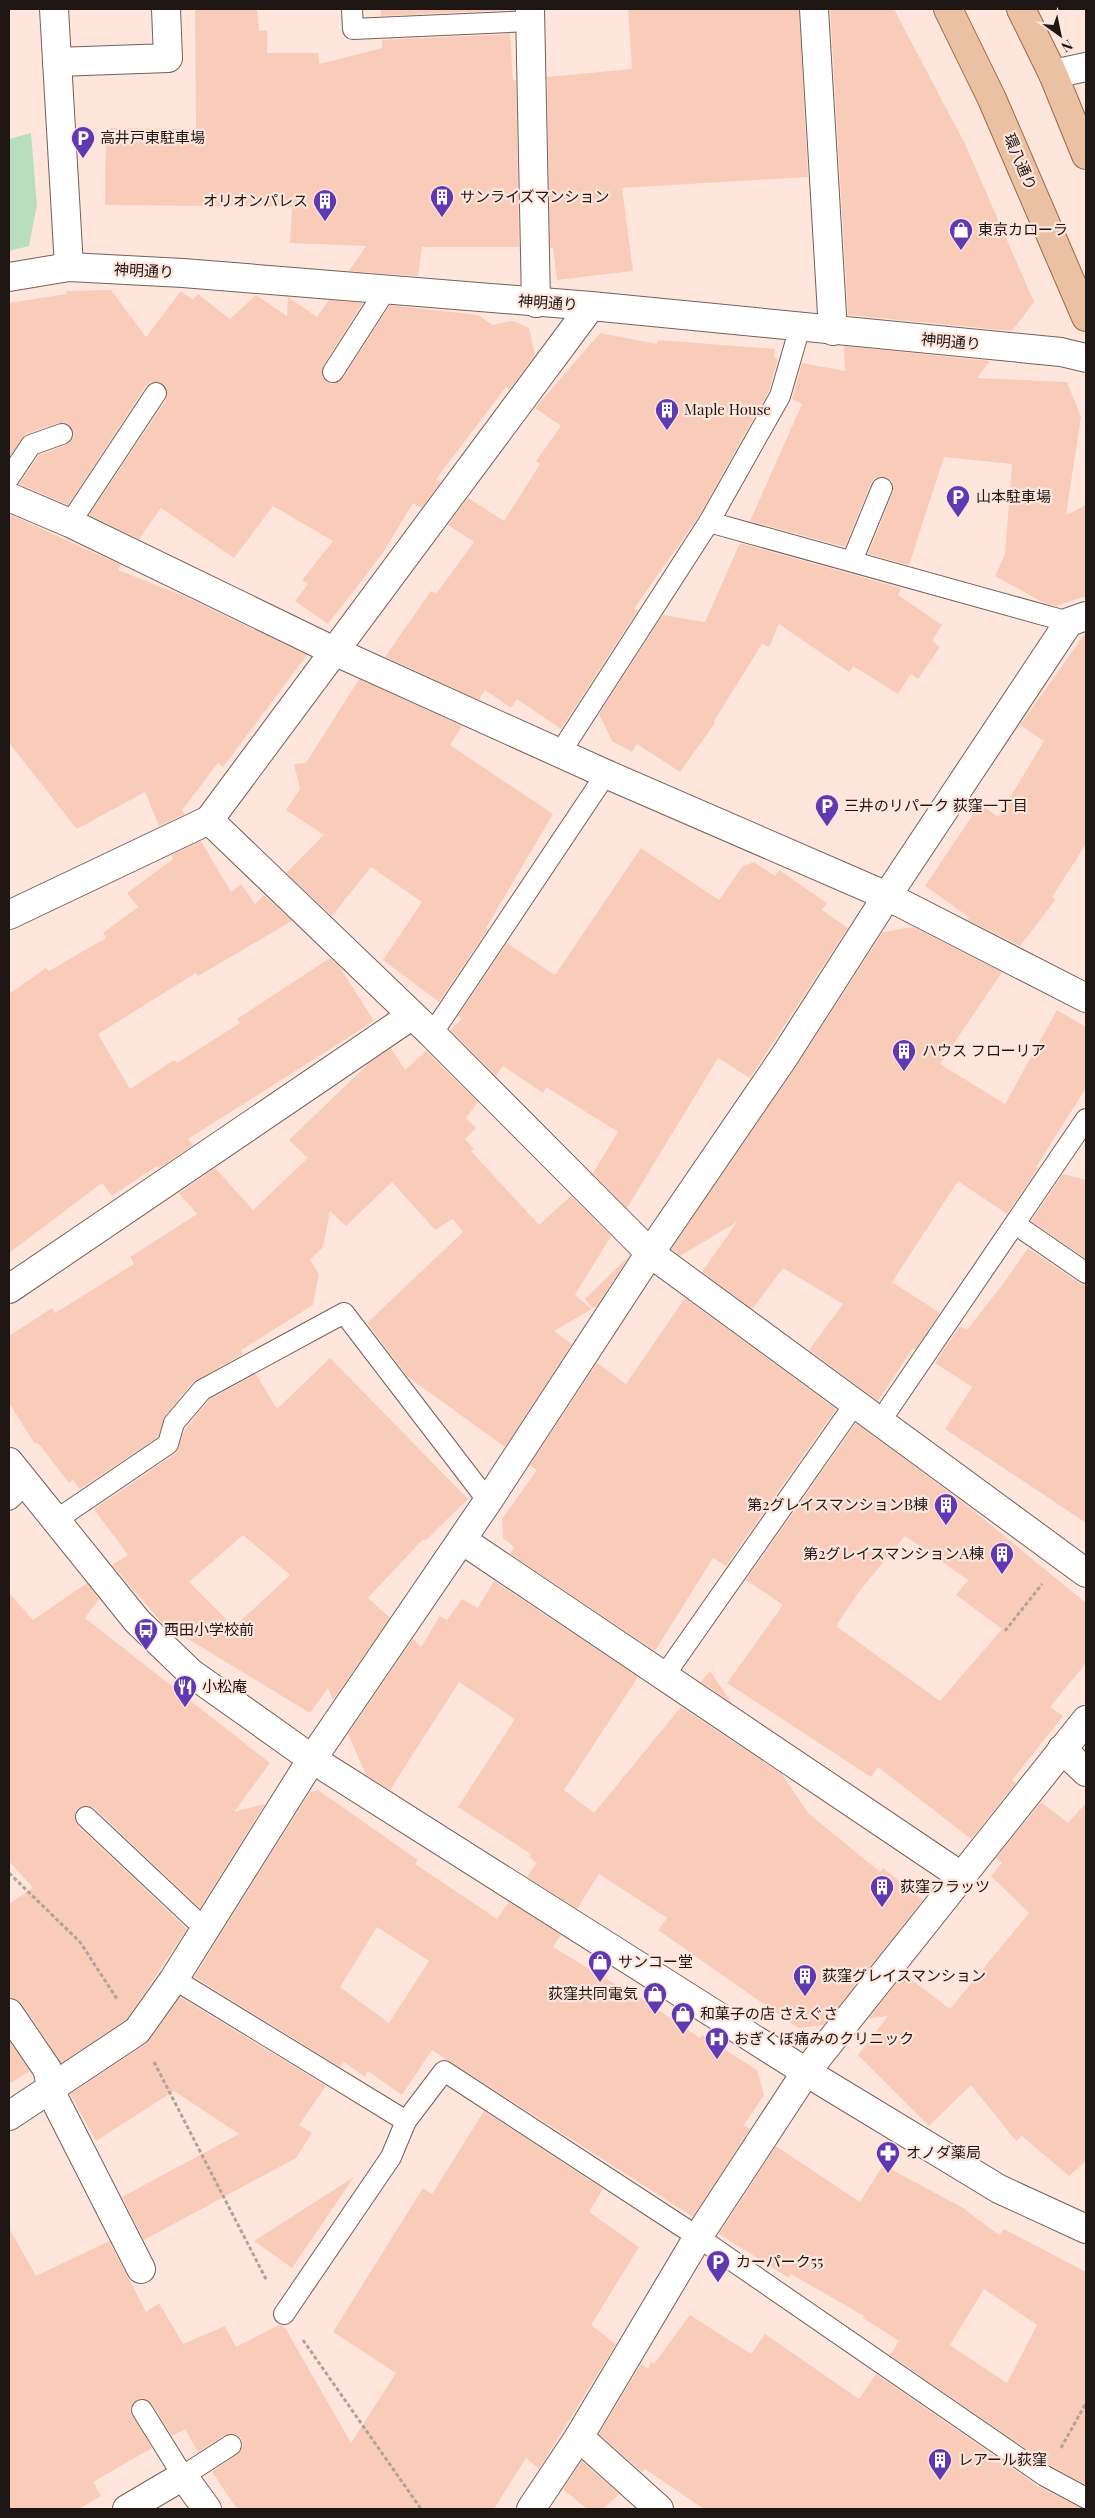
<svg xmlns="http://www.w3.org/2000/svg" width="1095" height="2518" viewBox="0 0 1095 2518" font-family="'Playfair Display','Noto Sans JP',serif">
<style>
.green{fill:#b9ddbf}
.building{fill:#f9ccba;fill-rule:evenodd}
.lines{fill:none;stroke-linecap:round;stroke-linejoin:round}
.service-casing{stroke:#746058;stroke-width:22}
.minor-casing{stroke:#746058;stroke-width:30}
.tertiary-casing{stroke:#746058;stroke-width:30}
.primary-casing{stroke:#9a6a48;stroke-width:30}
.path{stroke:#b4a19a;stroke-width:3;stroke-dasharray:4 2.5;stroke-linecap:butt}
.service{stroke:#fff;stroke-width:20}
.minor{stroke:#fff;stroke-width:28}
.tertiary{stroke:#fff;stroke-width:28}
.primary{stroke:#ebc1a3;stroke-width:28}
.labels{text-anchor:middle;stroke-width:4.5;stroke-linejoin:round;paint-order:stroke}
.poi-label{font-size:15px;fill:#1e1612;stroke:#fee6dd;text-anchor:start}
.street-label{font-size:15px;fill:#1e1612;stroke:#fee6dd}
</style>
<rect width="100%" height="100%" fill="#fee6dd"/>
<!-- green -->
<polygon class="green" points="31,133 37,205 29,246 9,251 9,139"/>
<!-- building -->
<g class="building">
<polygon points="195,9 257,9 259,31 267,30 267,53 318,53 319,64 382,48 382,40 510,34 513,80 516,80 519,247 422,247 418,276 349,271 366,246 290,243 292,207 105,205 106,128 196,129"/>
<polygon points="381,9 509,9 509,10 381,16"/>
<polygon points="628,9 799,9 808,177 622,188 633,271 557,280 553,248 550,248 547,77 632,69"/>
<polygon points="830,9 894,9 965,144 1034,302 1012,331 848,315"/>
<polygon points="111,290 146,337 181,291 193,300 198,294 230,319 256,295 287,316 288,297 317,317 329,300 363,303 323,366 322,377 332,384 343,378 390,305 478,315 493,325 511,321 516,322 529,328 535,355 509,390 506,387 436,479 441,482 422,508 413,503 382,554 328,624 295,601 308,584 302,580 333,541 273,506 234,558 161,508 139,539 89,515 166,400 167,388 162,383 151,382 146,386 68,505 19,484 39,455 66,445 74,436 69,425 58,423 26,434 9,457 9,303 67,294 66,291"/>
<polygon points="600,333 657,344 659,340 775,349 774,358 778,359 769,391 699,516 634,609 638,610 561,729 517,699 511,708 485,690 479,700 385,657 431,591 436,594 474,542 448,525 468,498 504,521 540,464 536,461 561,426 535,408"/>
<polygon points="844,346 990,361 977,378 1067,382 1081,417 1066,515 1086,505 1086,596 1056,606 1044,603 995,576 1005,554 1012,464 944,457 909,565 868,554 893,492 892,481 886,477 875,478 871,483 845,547 750,521 802,404 792,399 802,363 845,371"/>
<polygon points="9,514 121,565 118,570 184,596 307,655 223,767 218,763 182,810 185,814 159,826 145,792 77,829 9,743"/>
<polygon points="740,543 901,588 898,595 942,625 932,641 940,647 918,679 911,674 898,694 853,666 849,672 779,624 769,647 762,644 714,721 715,723 680,772 637,744 632,752 612,741 599,714 663,615 705,622"/>
<polygon points="1086,632 1086,844 1052,897 1056,899 1020,946 966,919 970,918 925,886 980,804 998,817 1044,741 1020,725"/>
<polygon points="359,679 462,726 450,745 553,814 486,928 488,929 439,1002 383,960 422,902 371,867 332,916 286,873 324,835 286,810 300,789 294,764 306,763"/>
<polygon points="201,841 231,892 241,884 255,904 264,895 292,921 198,976 196,973 98,1034 130,1089 174,1060 177,1063 240,1023 237,1019 330,958 339,966 374,1021 188,1139 193,1145 159,1168 157,1166 112,1196 102,1183 9,1253 9,994 46,968 49,971 106,938 103,933 138,907 127,893 173,859 172,855"/>
<polygon points="641,848 719,900 742,867 754,862 775,876 779,870 827,903 822,910 848,928 750,1078 718,1058 627,1208 593,1173 618,1132 546,1087 543,1093 503,1066 496,1076 450,1030 462,1019 458,1016 507,943 555,975"/>
<polygon points="913,927 1002,972 940,1064 1005,1104 1057,1010 1086,1027 1086,1088 1036,1167 1038,1168 1007,1214 958,1181 892,1282 940,1313 915,1350 913,1348 878,1401 809,1350 843,1304 783,1268 752,1309 702,1272 737,1222 680,1256 671,1249 797,1065 883,932"/>
<polygon points="391,1048 405,1070 426,1051 478,1102 466,1118 476,1128 465,1139 474,1149 471,1151 539,1225 571,1196 611,1236 575,1295 592,1309 554,1331 572,1344 505,1447 408,1377 367,1323 463,1232 453,1219 435,1230 392,1182 346,1226 330,1211 323,1247 310,1260 319,1274 313,1305 241,1350 243,1354 193,1382 165,1416 158,1437 80,1489 73,1480 69,1483 38,1443 35,1444 9,1403 9,1336 52,1308 55,1313 134,1264 130,1257 197,1214 179,1193 215,1168 253,1210 308,1158 289,1140 368,1064"/>
<polygon points="1063,1174 1086,1180 1086,1259 1031,1221"/>
<polygon points="1028,1248 1079,1283 1086,1285 1086,1523 945,1429 972,1387 935,1363 960,1326 967,1330 1006,1280"/>
<polygon points="630,1255 597,1306 592,1308 585,1299"/>
<polygon points="685,1298 836,1409 726,1566 713,1558 655,1651 510,1554 514,1547 503,1538 502,1519 537,1470 530,1465 597,1363 626,1384"/>
<path d="M330,1358L468,1499L425,1541L423,1539L368,1598L390,1618L333,1700L328,1688L310,1713L162,1623L112,1565L128,1555L94,1509L175,1454L179,1447L185,1429L210,1399L256,1374L277,1409ZM243,1535L290,1575L234,1627L189,1582Z"/>
<path d="M856,1423L965,1504L1086,1603V1663L1050,1707L1063,1716L1012,1780L1016,1783L971,1839L878,1767L871,1777L727,1683L783,1605L746,1580ZM905,1536L968,1580L956,1595L1002,1629L940,1701L836,1626L858,1593Z"/>
<polygon points="494,1581 638,1677 564,1790 594,1813 681,1707 782,1774 808,1813 880,1872 883,1868 923,1900 824,2025 798,2028 658,1930 667,1918 599,1874 577,1909 527,1877 537,1863 529,1857 531,1854 458,1807 515,1719 459,1682 390,1790 366,1775 348,1734 413,1639 421,1647 440,1616 447,1620 462,1599 478,1608"/>
<polygon points="87,1583 99,1599 85,1618 270,1763 234,1812 265,1804 200,1908 94,1808 83,1806 77,1809 75,1820 78,1826 187,1929 126,2020 61,2063 22,2004 16,1999 9,1998 9,1904 33,1888 9,1861 9,1593 33,1620"/>
<polygon points="710,1671 732,1703 701,1682"/>
<path d="M318,1790L418,1860L415,1864L497,1919L509,1902L561,1935L553,1947L618,1986L619,1984L700,2038L702,2035L757,2070L764,2095L744,2125L750,2129L693,2217L432,2050L402,2095L368,2071L365,2077L344,2062L340,2067L194,1977L310,1792ZM377,1927L429,1961L389,2023L340,1987Z"/>
<polygon points="1041,1802 1068,1823 1086,1803 1086,2161 1069,2176 1022,2136 1016,2141 971,2085 929,2126 858,2055 888,2016 868,2019 904,1974 950,2009 1029,1913 991,1876 1002,1863 996,1858"/>
<polygon points="180,1997 326,2086 299,2125 312,2133 296,2158 144,2240 122,2197 239,2134 174,2091 96,2141 70,2094 146,2044"/>
<polygon points="9,2040 30,2071 9,2084"/>
<polygon points="484,2111 603,2189 589,2212 639,2247 591,2325 616,2344 539,2469 526,2458 494,2509 237,2509 212,2472 241,2451 243,2445 241,2438 236,2434 225,2435 198,2452 185,2429 172,2436 152,2404 142,2398 132,2404 130,2411 152,2448 93,2482 101,2496 79,2509 9,2509 9,2228 36,2276 109,2241 146,2312 159,2303 183,2344 225,2326 236,2347 279,2325 284,2326 351,2443 396,2373 333,2332 423,2188 432,2194"/>
<path d="M776,2146L860,2202L883,2165L963,2208L999,2235L1004,2229L1086,2272V2485L1051,2466L890,2355L899,2341L863,2318L864,2316L791,2274L789,2278L719,2234ZM984,2289L1037,2325L1007,2383L950,2345Z"/>
<polygon points="354,2177 292,2268 254,2241"/>
<polygon points="690,2315 751,2354 765,2334 859,2399 876,2374 1038,2486 1083,2509 704,2509 645,2469 642,2472 599,2434 641,2364 648,2369 651,2362 654,2364"/>
<polygon points="582,2461 619,2494 603,2509 587,2509 563,2489"/>
</g>
<g class="lines">
<!-- service casing -->
<g class="service-casing">
<g id="service">
<polyline points="352,9 353,29 530,21"/>
<polyline points="333,372 387,288"/>
<polyline points="9,478 31,445 62,434"/>
<polyline points="709,522 1069,622"/>
<polyline points="70,523 156,393"/>
<polyline points="852,561 882,488"/>
<polyline points="560,753 709,522 780,396 800,327"/>
<polyline points="432,1034 606,774"/>
<polyline points="1015,1224 1086,1273"/>
<polyline points="879,1423 1086,1119"/>
<polyline points="9,1500 26,1484"/>
<polyline points="56,1520 168,1444 174,1423 202,1390 344,1313 488,1501"/>
<polyline points="664,1676 854,1405"/>
<polyline points="86,1817 205,1929"/>
<polyline points="174,1979 406,2121"/>
<polyline points="284,2314 391,2157 406,2121 444,2071 698,2237 1045,2476 1086,2498"/>
<polyline points="142,2410 183,2476 231,2445"/>
</g>
</g>
<!-- minor casing -->
<g class="minor-casing">
<g id="minor">
<polyline points="54,9 69,267"/>
<polyline points="530,9 536,303"/>
<polyline points="814,9 833,331"/>
<polyline points="57,62 168,58 166,9"/>
<polyline points="1053,74 1086,67"/>
<polyline points="9,277 69,267 183,273 591,306 1061,352 1086,358"/>
<polyline points="9,497 70,523 334,651 606,774 887,896 1086,998"/>
<polyline points="209,820 432,1034 650,1253 1086,1573"/>
<polyline points="9,915 209,820 591,306"/>
<polyline points="9,1289 411,1016"/>
<polyline points="462,1540 961,1876"/>
<polyline points="1062,1749 1086,1772"/>
<polyline points="9,2013 47,2069 55,2100 141,2269"/>
<polyline points="9,2116 137,2031 174,1979 312,1759 488,1501 650,1253 784,1057 887,896 1069,622 1086,616"/>
<polyline points="579,2437 659,2509"/>
<polyline points="127,2509 183,2476 207,2509"/>
<polyline points="531,2509 579,2437 698,2237 806,2072 1086,1720"/>
</g>
</g>
<!-- tertiary casing -->
<g class="tertiary-casing">
<polyline id="tertiary" points="9,1462 137,1621 191,1673 312,1759 806,2072 999,2189 1086,2229"/>
</g>
<!-- primary casing -->
<g class="primary-casing">
<g id="primary">
<polyline points="948,9 992,99 1086,317"/>
<polyline points="1021,9 1053,74 1086,155"/>
</g>
</g>
<!-- path -->
<g class="path">
<polyline points="1005,1631 1042,1584"/>
<polyline points="9,1873 80,1942 117,1999"/>
<polyline points="154,2062 267,2281"/>
<polyline points="303,2340 421,2509"/>
<polyline points="1061,2448 1086,2403"/>
</g>
<!-- service -->
<use href="#service" class="service"/>
<!-- minor -->
<use href="#minor" class="minor"/>
<!-- tertiary -->
<use href="#tertiary" class="tertiary"/>
<!-- primary -->
<use href="#primary" class="primary"/>
</g>
<!-- icons -->
<defs>
<g id="parking-pin" transform="scale(1.25)"><path d="M0 17L-7.5 6A9.5 9.5 0 1 1 7.5 6Z" fill="#5e39b1" stroke="#fee6dd"/><path d="M-3.5-5.5H1a3.5 3.5 0 0 1 0 7H-1V5.5H-3.5ZM-1-3.4V-.6H.8a1.4 1.4 0 0 0 0-2.8Z" fill="#fff"/></g>
<g id="building-pin" transform="scale(1.25)"><path d="M0 17L-7.5 6A9.5 9.5 0 1 1 7.5 6Z" fill="#5e39b1" stroke="#fee6dd"/><path d="M-4-6H4V6H1V3H-1V6H-4ZM-2.5-4.3h1.7v1.8h-1.7ZM.8-4.3h1.7v1.8H.8ZM-2.5-1h1.7V.8h-1.7ZM.8-1h1.7V.8H.8Z" fill="#fff"/></g>
<g id="shop-pin" transform="scale(1.25)"><path d="M0 17L-7.5 6A9.5 9.5 0 1 1 7.5 6Z" fill="#5e39b1" stroke="#fee6dd"/><path d="M-5-2.5h2.3a2.7 3.5 0 0 1 5.4 0H5L5.5 6h-11ZM-1.5-2.5h3a1.5 2.3 0 0 0-3 0Z" fill="#fff"/></g>
<g id="bus-pin" transform="scale(1.25)"><path d="M0 17L-7.5 6A9.5 9.5 0 1 1 7.5 6Z" fill="#5e39b1" stroke="#fee6dd"/><path d="M-5-6H5V4H4V6H2V4H-2V6H-4V4H-5ZM-3.5-4V0h7V-4ZM-3.5 1.2v1.5H-2V1.2ZM2 1.2v1.5H3.5V1.2Z" fill="#fff"/></g>
<g id="restaurant-pin" transform="scale(1.25)"><path d="M0 17L-7.5 6A9.5 9.5 0 1 1 7.5 6Z" fill="#5e39b1" stroke="#fee6dd"/><path d="M-5-6h1v4h1v-4h1v4h1v-4h1v5L-1.5 .5V6h-2V.5L-5-1ZM5-6V6H3V1.5H1.5Q1.5-4 5-6Z" fill="#fff"/></g>
<g id="hospital-pin" transform="scale(1.25)"><path d="M0 17L-7.5 6A9.5 9.5 0 1 1 7.5 6Z" fill="#5e39b1" stroke="#fee6dd"/><path d="M-5-5h3v3.5h4V-5h3V5h-3V1.5h-4V5h-3Z" fill="#fff"/></g>
<g id="pharmacy-pin" transform="scale(1.25)"><path d="M0 17L-7.5 6A9.5 9.5 0 1 1 7.5 6Z" fill="#5e39b1" stroke="#fee6dd"/><path d="M-2-6h4v4h4v4h-4v4h-4v-4h-4v-4h4Z" fill="#fff"/></g>
</defs>
<g fill-rule="evenodd">
<use href="#parking-pin" x="83" y="138"/>
<use href="#building-pin" x="442" y="197"/>
<use href="#building-pin" x="325" y="201"/>
<use href="#shop-pin" x="961" y="230"/>
<use href="#building-pin" x="667" y="410"/>
<use href="#parking-pin" x="958" y="497"/>
<use href="#parking-pin" x="827" y="806"/>
<use href="#building-pin" x="904" y="1051"/>
<use href="#building-pin" x="946" y="1505"/>
<use href="#building-pin" x="1002" y="1554"/>
<use href="#bus-pin" x="146" y="1630"/>
<use href="#restaurant-pin" x="185" y="1687"/>
<use href="#building-pin" x="882" y="1887"/>
<use href="#shop-pin" x="600" y="1962"/>
<use href="#building-pin" x="805" y="1976"/>
<use href="#shop-pin" x="655" y="1994"/>
<use href="#shop-pin" x="683" y="2014"/>
<use href="#hospital-pin" x="717" y="2039"/>
<use href="#pharmacy-pin" x="888" y="2153"/>
<use href="#parking-pin" x="718" y="2262"/>
<use href="#building-pin" x="940" y="2460"/>
</g>
<g class="labels">
<!-- poi labels -->
<g class="poi-label">
<text x="100" y="143">高井戸東駐車場</text>
<text x="460" y="202">サンライズマンション</text>
<text x="308" y="206" text-anchor="end">オリオンパレス</text>
<text x="978" y="235">東京カローラ</text>
<text x="684" y="415">Maple House</text>
<text x="976" y="502">山本駐車場</text>
<text x="844" y="811">三井のリパーク 荻窪一丁目</text>
<text x="922" y="1056">ハウス フローリア</text>
<text x="928" y="1510" text-anchor="end">第2グレイスマンションB棟</text>
<text x="984" y="1559" text-anchor="end">第2グレイスマンションA棟</text>
<text x="164" y="1635">西田小学校前</text>
<text x="202" y="1692">小松庵</text>
<text x="900" y="1892">荻窪フラッツ</text>
<text x="618" y="1967">サンコー堂</text>
<text x="822" y="1981">荻窪グレイスマンション</text>
<text x="638" y="1999" text-anchor="end">荻窪共同電気</text>
<text x="700" y="2019">和菓子の店 さえぐさ</text>
<text x="734" y="2044">おぎくぼ痛みのクリニック</text>
<text x="906" y="2158">オノダ薬局</text>
<text x="736" y="2267">カーパーク55</text>
<text x="958" y="2465">レアール荻窪</text>
</g>
<!-- street labels -->
<g class="street-label">
<text transform="translate(1020 162) rotate(67)" y="5">環八通り</text>
<text transform="translate(144 271) rotate(3)" y="5">神明通り</text>
<text transform="translate(548 303) rotate(4)" y="5">神明通り</text>
<text transform="translate(951 342) rotate(5)" y="5">神明通り</text>
</g>
</g>
<!-- border -->
<rect width="1095" height="2518" fill="none" stroke="#1e1612" stroke-width="20"/>
<!-- north arrow -->
<g transform="translate(1060 35) rotate(147)" stroke="#fee6dd" stroke-width="4" paint-order="stroke">
<path d="M0-4L9 19L0 12L-9 19Z" fill="#1e1612"/>
<text y="-8" font-size="14" font-weight="bold" text-anchor="middle" fill="#1e1612">N</text>
</g>
</svg>
